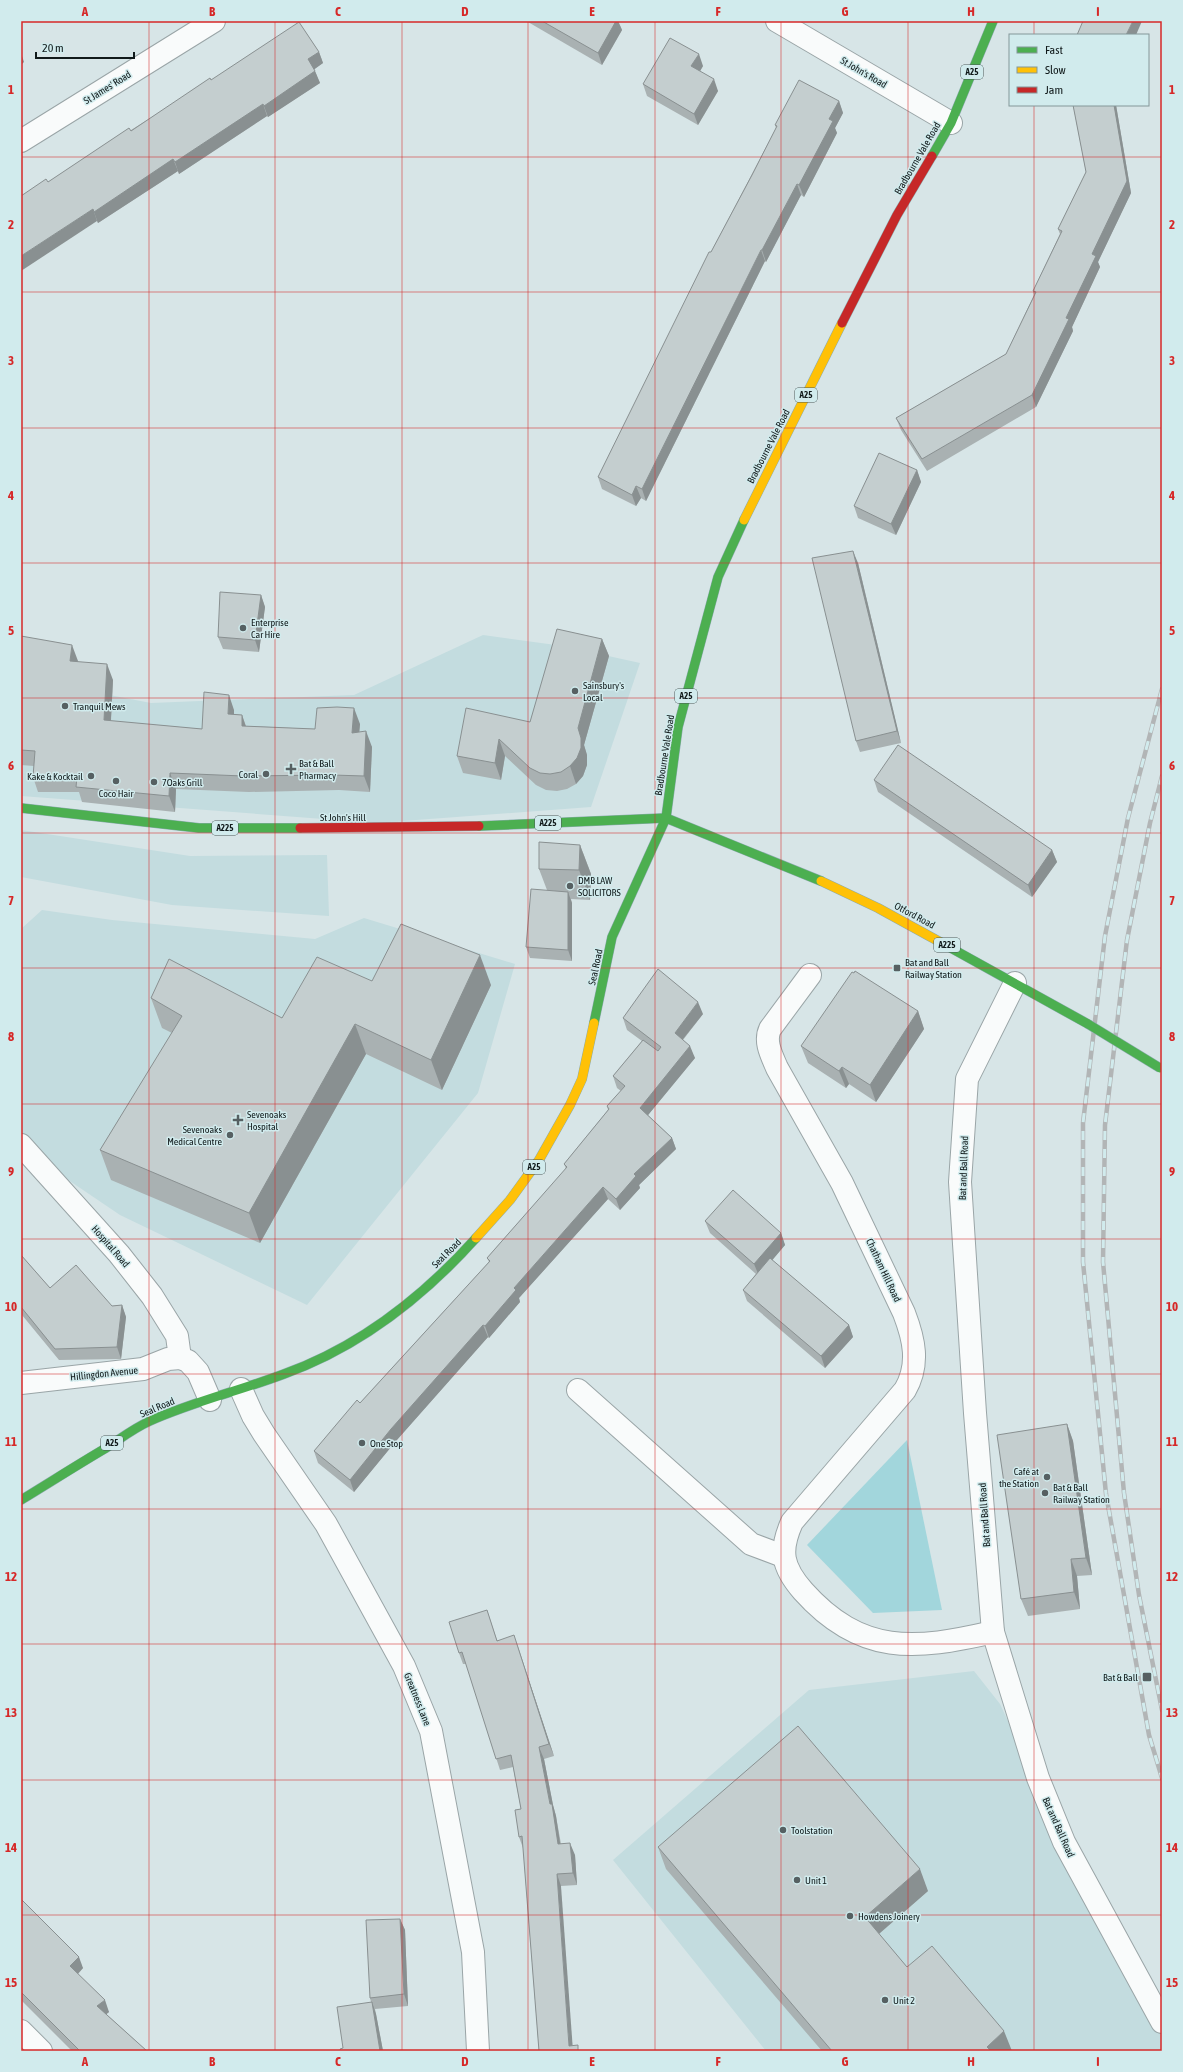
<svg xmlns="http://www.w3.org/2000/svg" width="1183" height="2072" viewBox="0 0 1183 2072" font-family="'Asap Condensed',sans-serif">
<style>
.built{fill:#c3dcdf}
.green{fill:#a2d6dc}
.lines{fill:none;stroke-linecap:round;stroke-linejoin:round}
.street-casing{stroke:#9aa5a7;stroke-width:24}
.fast-casing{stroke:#8babae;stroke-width:10}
.slow-casing{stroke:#8babae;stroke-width:10}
.jam-casing{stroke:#8babae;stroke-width:10}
.street{stroke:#f9fbfb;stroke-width:22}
.fast{stroke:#4caf50;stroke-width:9}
.slow{stroke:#ffc107;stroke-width:9}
.jam{stroke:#c62828;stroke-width:9}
.rail-casing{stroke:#b2b5b6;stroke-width:4.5}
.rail{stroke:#d1ebed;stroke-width:3;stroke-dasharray:9;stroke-linecap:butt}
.fast-bridge-casing{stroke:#8babae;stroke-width:10;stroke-linecap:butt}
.fast-bridge{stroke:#4caf50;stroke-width:9}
.wall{fill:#a9b1b2}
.shaded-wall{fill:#899091}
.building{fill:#c4cecf;stroke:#899091}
.grid{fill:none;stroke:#d62828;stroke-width:1;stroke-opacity:0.55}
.poi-dot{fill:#566062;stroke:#d1ebed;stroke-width:1.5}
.labels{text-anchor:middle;stroke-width:3;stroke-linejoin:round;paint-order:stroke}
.shield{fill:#d1ebed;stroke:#4a5859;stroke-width:1}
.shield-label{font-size:9px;font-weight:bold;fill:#10191a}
.street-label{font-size:10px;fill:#10191a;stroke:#d1ebed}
.poi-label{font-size:10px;fill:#10191a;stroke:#d1ebed;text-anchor:start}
.neatline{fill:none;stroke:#d62828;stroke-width:1.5}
.grid-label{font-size:13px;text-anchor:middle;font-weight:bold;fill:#d62828}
</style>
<rect width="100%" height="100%" fill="#d7e5e7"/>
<!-- built -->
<g class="built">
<polygon points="483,635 563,646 640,663 591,807 376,823 21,796 21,678 151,703 354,695"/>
<polygon points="21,830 190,856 327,855 329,916 172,905 21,877"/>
<polygon points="42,910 112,920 315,939 364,918 515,964 478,1093 307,1305 120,1215 21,1148 21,929"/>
<polygon points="974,1671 1000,1704 1064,1842 1162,2026 1162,2051 766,2051 613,1860 809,1690"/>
</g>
<!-- green -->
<polygon class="green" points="907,1440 942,1610 873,1613 807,1545"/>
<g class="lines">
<!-- street casing -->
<g class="street-casing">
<g id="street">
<polyline points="777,21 951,123"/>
<polyline points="21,141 214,21"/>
<path d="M810,975L770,1029C764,1042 772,1056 777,1068L842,1183L904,1313C914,1339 920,1364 905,1390L792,1522C779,1551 782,1567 803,1591C861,1656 915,1650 993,1632"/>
<polyline points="1015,983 967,1079 960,1182 975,1413 993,1632 1038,1778 1064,1842 1162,2022"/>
<polyline points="21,1145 119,1254 152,1296 177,1336 180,1358"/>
<polyline points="21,1383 143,1369 168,1359 180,1358 188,1361 198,1372 210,1400"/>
<polyline points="241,1389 253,1416 264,1434 326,1524 404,1666 431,1731 473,1952 478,2051"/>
<polyline points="578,1390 751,1544 783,1556"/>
<polyline points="21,2031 41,2051"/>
</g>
</g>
<!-- fast casing -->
<g class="fast-casing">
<g id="fast">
<polyline points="932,156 951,123 993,21"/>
<polyline points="21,808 199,828 300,828"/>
<polyline points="479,826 666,818 821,881"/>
<polyline points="940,942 1088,1024"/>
<polyline points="594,1023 612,937 666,818 678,727 718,577 744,520"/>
<path d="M21,1500C49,1483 77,1465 106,1448C120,1439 134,1428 150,1421C192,1402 239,1391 284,1374C359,1347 423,1297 476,1238"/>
</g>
</g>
<!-- slow casing -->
<g class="slow-casing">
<g id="slow">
<polyline points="744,520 842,323"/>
<polyline points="821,881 878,908 940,942"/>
<polyline points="476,1238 510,1200 539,1160 570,1105 582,1079 594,1023"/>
</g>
</g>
<!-- jam casing -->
<g class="jam-casing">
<g id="jam">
<polyline points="842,323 897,215 932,156"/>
<polyline points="300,828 479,826"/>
</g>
</g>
<!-- street -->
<use href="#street" class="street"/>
<!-- fast -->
<use href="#fast" class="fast"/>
<!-- slow -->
<use href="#slow" class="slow"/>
<!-- jam -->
<use href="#jam" class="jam"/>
<!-- rail casing -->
<g class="rail-casing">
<g id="rail">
<polyline points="1162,689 1128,818 1105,936 1083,1123 1083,1262 1106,1494 1149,1735 1162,1778"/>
<polyline points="1162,776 1150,823 1127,940 1105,1125 1103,1262 1124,1493 1139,1595 1162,1710"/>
</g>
</g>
<!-- rail -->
<use href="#rail" class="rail"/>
<!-- fast-bridge casing -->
<g class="fast-bridge-casing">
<polyline id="fast-bridge" points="1088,1024 1160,1068"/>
</g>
<!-- fast-bridge -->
<use href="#fast-bridge" class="fast-bridge"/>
</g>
<!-- wall -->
<g class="wall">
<polygon points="528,21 618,21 622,30 602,65 528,22"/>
<polygon points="319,52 323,63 314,69 320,83 268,117 267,116 179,174 178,171 98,223 97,221 48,182 211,80"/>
<polygon points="703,66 700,71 718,91 698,125 647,96 643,84"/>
<polygon points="839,101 843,113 835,128 837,133 804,197 801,195 766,262 765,261 646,501 641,498 636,506 602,489 598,477 711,252 776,128 775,125"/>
<polygon points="1073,105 1116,105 1131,193 1098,262 1100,267 1072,327 1073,331 1036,407 927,471 901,430 896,418 1006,354 1034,295 1033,291 1060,234 1058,229 1086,172"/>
<polygon points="917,470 921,482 896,535 858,518 854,506"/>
<polygon points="858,563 901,743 860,752 856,741"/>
<polygon points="261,595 265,607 259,652 223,649 218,637"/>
<polygon points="21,636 78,661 77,661 113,680 111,721 202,729 234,710 234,714 242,715 246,726 315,729 360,724 359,732 372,747 370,792 339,790 249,792 176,789 175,812 82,802 79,792 38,792 33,777 34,766 21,765"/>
<polygon points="602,639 609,656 584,745 587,755 587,765 583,776 576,784 567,789 557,791 546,790 536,785 505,756 501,780 463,773 457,756 530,722"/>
<polygon points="874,780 1052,850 1057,862 1032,897 878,792"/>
<polygon points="580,845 591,874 590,900 571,899 572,903 572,961 530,958 526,947 547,890 539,869"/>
<polygon points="372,981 491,985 442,1090 366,1054 260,1243 111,1180 100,1150 172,1033 162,1028 151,998 282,1018"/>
<polygon points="918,1011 924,1029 876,1102 849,1084 846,1088 808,1063 801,1046"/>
<polygon points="703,1014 683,1040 695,1058 648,1115 672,1138 676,1149 639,1185 640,1188 620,1210 608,1199 519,1298 520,1302 489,1338 488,1337 396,1441 354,1492 318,1463 314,1451 360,1403 489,1262 487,1258 566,1169 564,1164 608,1110 607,1106 621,1091 617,1088 613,1076 642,1041 627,1030 623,1018"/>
<polygon points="705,1221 781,1233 785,1245 772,1260 849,1325 853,1337 825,1368 747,1301 743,1290 756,1274 710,1233"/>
<polygon points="21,1255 50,1288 112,1306 122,1305 126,1317 121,1359 59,1360 22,1315 21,1316"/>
<polygon points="1067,1424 1073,1441 1092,1575 1077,1576 1080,1609 1028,1616 1021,1599"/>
<polygon points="487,1610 497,1640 518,1647 554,1756 544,1759 553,1805 556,1816 561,1844 575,1855 577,1885 561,1886 539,2051 523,1848 519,1837 521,1809 513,1767 500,1770 466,1664 463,1664 459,1653"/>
<polygon points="658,1847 928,1891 879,1934 907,1967 1012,2051 822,2051 666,1869"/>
<polygon points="21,1899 83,1968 78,1974 109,2012 106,2014 147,2051 72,2051 21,2000"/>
<polygon points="400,1919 405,1930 408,2006 375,2009 376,2014 383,2051 341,2051 343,2048 371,2002 370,1998"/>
</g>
<!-- shaded-wall -->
<g class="shaded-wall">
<polygon points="616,21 618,21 622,30 602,65 598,53"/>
<polygon points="1133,21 1142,21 1136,35 1126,35"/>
<polygon points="319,52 323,63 312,71 308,59"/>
<polygon points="21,53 24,62 21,65"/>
<polygon points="699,54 703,66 696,78 691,66"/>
<polygon points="315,71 320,83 268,117 264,106"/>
<polygon points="714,79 718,91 698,125 694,114"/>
<polygon points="839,101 843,113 835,128 837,133 804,197 799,185 829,119"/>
<polygon points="263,104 267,116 179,174 175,162"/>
<polygon points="1114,105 1116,105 1131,193 1098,262 1100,267 1072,327 1073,331 1036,407 1032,395 1066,318 1092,254"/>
<polygon points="173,159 178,171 98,223 94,212"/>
<polygon points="797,184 801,195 766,262 762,250"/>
<polygon points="93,209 97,221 21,271 21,256"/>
<polygon points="761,250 765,261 646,501 642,489"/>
<polygon points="917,470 921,482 896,535 891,524"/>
<polygon points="636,486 641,498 636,506 632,495"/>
<polygon points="853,551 858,563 901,743 897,731"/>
<polygon points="261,595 265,607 259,652 255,640"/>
<polygon points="602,639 609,656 584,745 587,755 587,765 583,776 576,784 570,766 578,728"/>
<polygon points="72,645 78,661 76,676 70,661"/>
<polygon points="107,664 113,680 110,736 104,720"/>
<polygon points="229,695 234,710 234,730 228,714"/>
<polygon points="354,708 360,724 358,748 352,733"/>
<polygon points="242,715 247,730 242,726"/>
<polygon points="366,731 372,747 370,792 364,776"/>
<polygon points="499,739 505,756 501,780 495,763"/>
<polygon points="170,773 176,789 175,812 169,796"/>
<polygon points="580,845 591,874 590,900 579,870"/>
<polygon points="1052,850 1057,862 1032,897 1028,885"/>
<polygon points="568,892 572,903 572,961 568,950"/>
<polygon points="480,955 491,985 442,1090 431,1060"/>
<polygon points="698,1002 703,1014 679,1044 675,1033"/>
<polygon points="918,1011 924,1029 876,1102 870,1085"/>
<polygon points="355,1024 366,1054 260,1243 249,1213"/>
<polygon points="690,1046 695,1058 644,1120 640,1108"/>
<polygon points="842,1067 849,1084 846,1088 839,1071"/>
<polygon points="672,1138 676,1149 639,1185 640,1188 620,1210 616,1199 634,1174"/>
<polygon points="603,1187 608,1199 519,1298 520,1302 489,1338 485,1326 514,1288"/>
<polygon points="781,1233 785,1245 759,1276 754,1264"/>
<polygon points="122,1305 126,1317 121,1359 117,1347"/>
<polygon points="483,1325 488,1337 396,1441 354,1492 350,1480 391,1429"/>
<polygon points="849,1325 853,1337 825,1368 821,1356"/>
<polygon points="1067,1424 1073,1441 1092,1575 1086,1558"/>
<polygon points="1071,1559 1077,1576 1080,1609 1074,1592"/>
<polygon points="514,1635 518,1647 554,1756 549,1744"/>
<polygon points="539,1747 544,1759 553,1805 556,1816 562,1856 558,1844"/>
<polygon points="570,1843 575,1855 577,1885 573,1873"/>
<polygon points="920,1869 928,1891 873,1939 865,1917"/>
<polygon points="557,1874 561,1886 573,2051 569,2046"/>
<polygon points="400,1919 405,1930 408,2006 404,1994"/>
<polygon points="79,1957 83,1968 74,1978 70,1966"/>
<polygon points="105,2000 109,2012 102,2018 97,2006"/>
<polygon points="372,2002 376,2014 383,2051 380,2051"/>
<polygon points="1004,2031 1012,2051 989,2051 987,2047"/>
</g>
<!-- building -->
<g class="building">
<polygon points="542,21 616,21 598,53"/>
<polygon points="1083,21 1133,21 1126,35 1077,35"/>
<polygon points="299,22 319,52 308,59 315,71 264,106 263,104 175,162 173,159 94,212 93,209 21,256 21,196 46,179 48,182 129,128 131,131 210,78 211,80"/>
<polygon points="670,38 699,54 691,66 714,79 694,114 643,84"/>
<polygon points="799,80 839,101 829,119 833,121 799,185 797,184 762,250 761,250 642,489 636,486 632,495 598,477 709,252 711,252 752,175 777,126 775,125"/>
<polygon points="1073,105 1114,105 1127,181 1092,254 1096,256 1066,318 1069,319 1032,395 922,459 896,418 1006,354 1036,292 1033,291 1062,231 1058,229 1086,172"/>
<polygon points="879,453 917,470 891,524 854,506"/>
<polygon points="853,551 897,731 856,741 812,558"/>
<polygon points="220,592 261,595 255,640 218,637"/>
<polygon points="557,629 602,639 578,728 581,738 581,748 577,758 570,766 561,772 550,774 540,773 530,768 499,739 495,763 457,756 466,708 530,722"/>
<polygon points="21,636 72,645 70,661 107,664 104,720 202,729 204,692 229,695 228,714 242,715 242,726 315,729 317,708 337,707 354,708 352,733 366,731 364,776 333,775 243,776 170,773 169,796 76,787 77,777 33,777 35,751 21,750"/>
<polygon points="898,745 1052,850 1028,885 874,780"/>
<polygon points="539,842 580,845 579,870 539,869"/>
<polygon points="531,889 568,892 568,950 526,947"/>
<polygon points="401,924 480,955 431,1060 355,1024 249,1213 100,1150 182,1016 151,998 169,959 282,1018 317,957 372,981"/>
<polygon points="658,969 698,1002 675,1033 690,1046 640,1108 672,1138 634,1174 636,1176 616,1199 603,1187 514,1288 516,1290 485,1326 483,1325 391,1429 350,1480 314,1451 357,1400 360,1403 490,1261 487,1258 567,1167 564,1164 609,1109 607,1106 625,1086 613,1076 643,1040 658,1051 661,1047 623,1018"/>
<polygon points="855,971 918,1011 870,1085 842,1067 839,1071 801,1046 852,972 854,973"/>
<polygon points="733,1190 781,1233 754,1264 705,1221"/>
<polygon points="21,1255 50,1288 76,1265 112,1306 122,1305 117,1347 55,1349 21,1307"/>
<polygon points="770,1258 849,1325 821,1356 743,1290"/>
<polygon points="1067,1424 1086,1558 1071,1559 1074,1592 1021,1599 997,1435"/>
<polygon points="487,1610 497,1641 514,1635 549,1744 539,1747 550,1804 552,1804 558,1844 570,1843 573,1873 557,1874 569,2046 578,2045 578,2051 539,2051 522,1836 519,1837 515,1810 521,1809 511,1755 496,1759 462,1652 459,1653 449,1622"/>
<polygon points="798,1726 920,1869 865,1917 907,1967 932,1946 1004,2031 987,2047 991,2051 832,2051 658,1847"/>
<polygon points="21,1899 79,1957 70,1966 105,2000 97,2006 147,2051 80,2051 21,1992"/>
<polygon points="400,1919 404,1994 370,1998 366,1920"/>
<polygon points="372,2002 380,2051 341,2051 340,2049 343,2048 337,2007"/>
</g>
<!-- grid -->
<path class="grid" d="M149,21V2051M275,21V2051M402,21V2051M528,21V2051M655,21V2051M781,21V2051M908,21V2051M1034,21V35M1034,105V2051M21,157H1162M21,292H1162M21,428H1162M21,563H1162M21,698H1162M21,833H1162M21,968H1162M21,1104H1162M21,1239H1162M21,1374H1162M21,1509H1162M21,1644H1162M21,1780H1162M21,1915H1162"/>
<!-- markers -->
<g class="poi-dot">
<circle cx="243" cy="628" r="4"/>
<circle cx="575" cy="691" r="4"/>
<circle cx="65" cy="706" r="4"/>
<path d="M289 763h4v4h4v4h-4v4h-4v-4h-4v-4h4z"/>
<circle cx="266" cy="774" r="4"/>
<circle cx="91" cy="776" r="4"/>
<circle cx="116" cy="781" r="4"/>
<circle cx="154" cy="782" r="4"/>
<circle cx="570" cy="886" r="4"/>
<rect x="893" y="964" width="8" height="8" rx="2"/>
<path d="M236 1114h4v4h4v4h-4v4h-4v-4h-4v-4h4z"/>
<circle cx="230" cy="1135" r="4"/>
<circle cx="362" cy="1443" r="4"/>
<circle cx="1047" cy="1477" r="4"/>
<circle cx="1045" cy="1493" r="4"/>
<rect x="1142" y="1672" width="10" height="10" rx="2"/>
<circle cx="783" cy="1830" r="4"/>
<circle cx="797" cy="1880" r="4"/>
<circle cx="850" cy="1916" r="4"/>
<circle cx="885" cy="2000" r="4"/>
</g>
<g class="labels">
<!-- shield labels -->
<g class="shield">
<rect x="961" y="65" width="22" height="14" rx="3"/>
<rect x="795" y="388" width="22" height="14" rx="3"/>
<rect x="675" y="689" width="22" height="14" rx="3"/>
<rect x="535" y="816" width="26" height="14" rx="3"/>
<rect x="212" y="821" width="26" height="14" rx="3"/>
<rect x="934" y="938" width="26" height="14" rx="3"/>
<rect x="523" y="1160" width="22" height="14" rx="3"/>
<rect x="101" y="1436" width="22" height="14" rx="3"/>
</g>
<g class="shield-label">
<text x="972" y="75">A25</text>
<text x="806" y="398">A25</text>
<text x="686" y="699">A25</text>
<text x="548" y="826">A225</text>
<text x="225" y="831">A225</text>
<text x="947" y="948">A225</text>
<text x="534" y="1170">A25</text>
<text x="112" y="1446">A25</text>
</g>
<!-- street labels -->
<g class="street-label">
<text transform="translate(864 72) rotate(30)" y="4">St John's Road</text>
<text transform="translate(107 87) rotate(-32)" y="4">St James' Road</text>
<text transform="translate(917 158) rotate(-60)" y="4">Bradbourne Vale Road</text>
<text transform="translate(768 446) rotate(-63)" y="4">Bradbourne Vale Road</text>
<text transform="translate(664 755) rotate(-81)" y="4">Bradbourne Vale Road</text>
<text x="343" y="821">St John's Hill</text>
<text transform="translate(915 915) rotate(28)" y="4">Otford Road</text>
<text transform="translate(595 967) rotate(-78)" y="4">Seal Road</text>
<text transform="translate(963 1168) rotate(-88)" y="4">Bat and Ball Road</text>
<text transform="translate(111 1246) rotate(49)" y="4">Hospital Road</text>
<text transform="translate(446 1253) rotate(-45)" y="4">Seal Road</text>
<text transform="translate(884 1270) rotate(65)" y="4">Chatham Hill Road</text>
<text transform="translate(104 1373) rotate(-6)" y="4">Hillingdon Avenue</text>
<text transform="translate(157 1407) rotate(-23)" y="4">Seal Road</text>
<text transform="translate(984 1515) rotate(-94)" y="4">Bat and Ball Road</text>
<text transform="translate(418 1699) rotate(68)" y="4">Greatness Lane</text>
<text transform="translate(1059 1827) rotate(66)" y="4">Bat and Ball Road</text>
</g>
<!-- poi labels -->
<g class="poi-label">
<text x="251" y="626">Enterprise<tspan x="251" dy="12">Car Hire</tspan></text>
<text x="583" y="689">Sainsbury's<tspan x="583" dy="12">Local</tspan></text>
<text x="73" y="710">Tranquil Mews</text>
<text x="299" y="767">Bat &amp; Ball<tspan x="299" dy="12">Pharmacy</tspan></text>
<text x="258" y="778" text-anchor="end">Coral</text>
<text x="83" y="780" text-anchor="end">Kake &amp; Kocktail</text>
<text x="162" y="786">7Oaks Grill</text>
<text x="116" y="797" text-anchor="middle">Coco Hair</text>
<text x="578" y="884">DMB LAW<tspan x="578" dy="12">SOLICITORS</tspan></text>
<text x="905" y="966">Bat and Ball<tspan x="905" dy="12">Railway Station</tspan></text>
<text x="247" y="1118">Sevenoaks<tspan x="247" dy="12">Hospital</tspan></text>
<text x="222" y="1133" text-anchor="end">Sevenoaks<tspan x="222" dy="12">Medical Centre</tspan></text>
<text x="370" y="1447">One Stop</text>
<text x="1039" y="1475" text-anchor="end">Café at<tspan x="1039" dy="12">the Station</tspan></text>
<text x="1053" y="1491">Bat &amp; Ball<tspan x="1053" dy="12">Railway Station</tspan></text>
<text x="1138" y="1681" text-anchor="end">Bat &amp; Ball</text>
<text x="791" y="1834">Toolstation</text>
<text x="805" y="1884">Unit 1</text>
<text x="858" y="1920">Howdens Joinery</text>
<text x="893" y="2004">Unit 2</text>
</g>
</g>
<!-- border -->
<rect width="1183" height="2072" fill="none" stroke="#d1ebed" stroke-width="44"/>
<!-- legend -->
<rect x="1009" y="34" width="140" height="72" fill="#d1ebed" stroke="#849799"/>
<rect x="1017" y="47" width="20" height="6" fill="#4caf50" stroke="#849799"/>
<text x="1045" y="54" font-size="12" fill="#10191a">Fast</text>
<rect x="1017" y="67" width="20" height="6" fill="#ffc107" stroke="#849799"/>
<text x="1045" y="74" font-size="12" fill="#10191a">Slow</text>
<rect x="1017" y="87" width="20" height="6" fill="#c62828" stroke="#849799"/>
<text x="1045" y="94" font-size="12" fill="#10191a">Jam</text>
<!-- scale -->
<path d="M36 52v6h98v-6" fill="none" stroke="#10191a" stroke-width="2"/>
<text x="42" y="52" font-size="12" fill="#10191a" stroke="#d1ebed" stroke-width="3" paint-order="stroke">20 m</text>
<rect x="22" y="22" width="1139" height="2028" class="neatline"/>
<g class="grid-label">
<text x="85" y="16">A</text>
<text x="212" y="16">B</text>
<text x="338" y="16">C</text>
<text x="465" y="16">D</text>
<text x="592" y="16">E</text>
<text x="718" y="16">F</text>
<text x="845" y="16">G</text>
<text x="971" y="16">H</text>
<text x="1098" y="16">I</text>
<text x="11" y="94">1</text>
<text x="1172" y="94">1</text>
<text x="11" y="229">2</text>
<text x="1172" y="229">2</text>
<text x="11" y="365">3</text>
<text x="1172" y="365">3</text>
<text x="11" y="500">4</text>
<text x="1172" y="500">4</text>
<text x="11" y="635">5</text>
<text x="1172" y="635">5</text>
<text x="11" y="770">6</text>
<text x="1172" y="770">6</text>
<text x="11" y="905">7</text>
<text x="1172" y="905">7</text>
<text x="11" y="1041">8</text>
<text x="1172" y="1041">8</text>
<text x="11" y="1176">9</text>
<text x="1172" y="1176">9</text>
<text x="11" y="1311">10</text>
<text x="1172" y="1311">10</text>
<text x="11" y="1446">11</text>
<text x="1172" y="1446">11</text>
<text x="11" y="1581">12</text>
<text x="1172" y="1581">12</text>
<text x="11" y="1717">13</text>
<text x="1172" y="1717">13</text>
<text x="11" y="1852">14</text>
<text x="1172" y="1852">14</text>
<text x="11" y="1987">15</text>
<text x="1172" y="1987">15</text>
<text x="85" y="2066">A</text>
<text x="212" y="2066">B</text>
<text x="338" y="2066">C</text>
<text x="465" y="2066">D</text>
<text x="592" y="2066">E</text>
<text x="718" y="2066">F</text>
<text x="845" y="2066">G</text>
<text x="971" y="2066">H</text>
<text x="1098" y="2066">I</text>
</g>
</svg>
